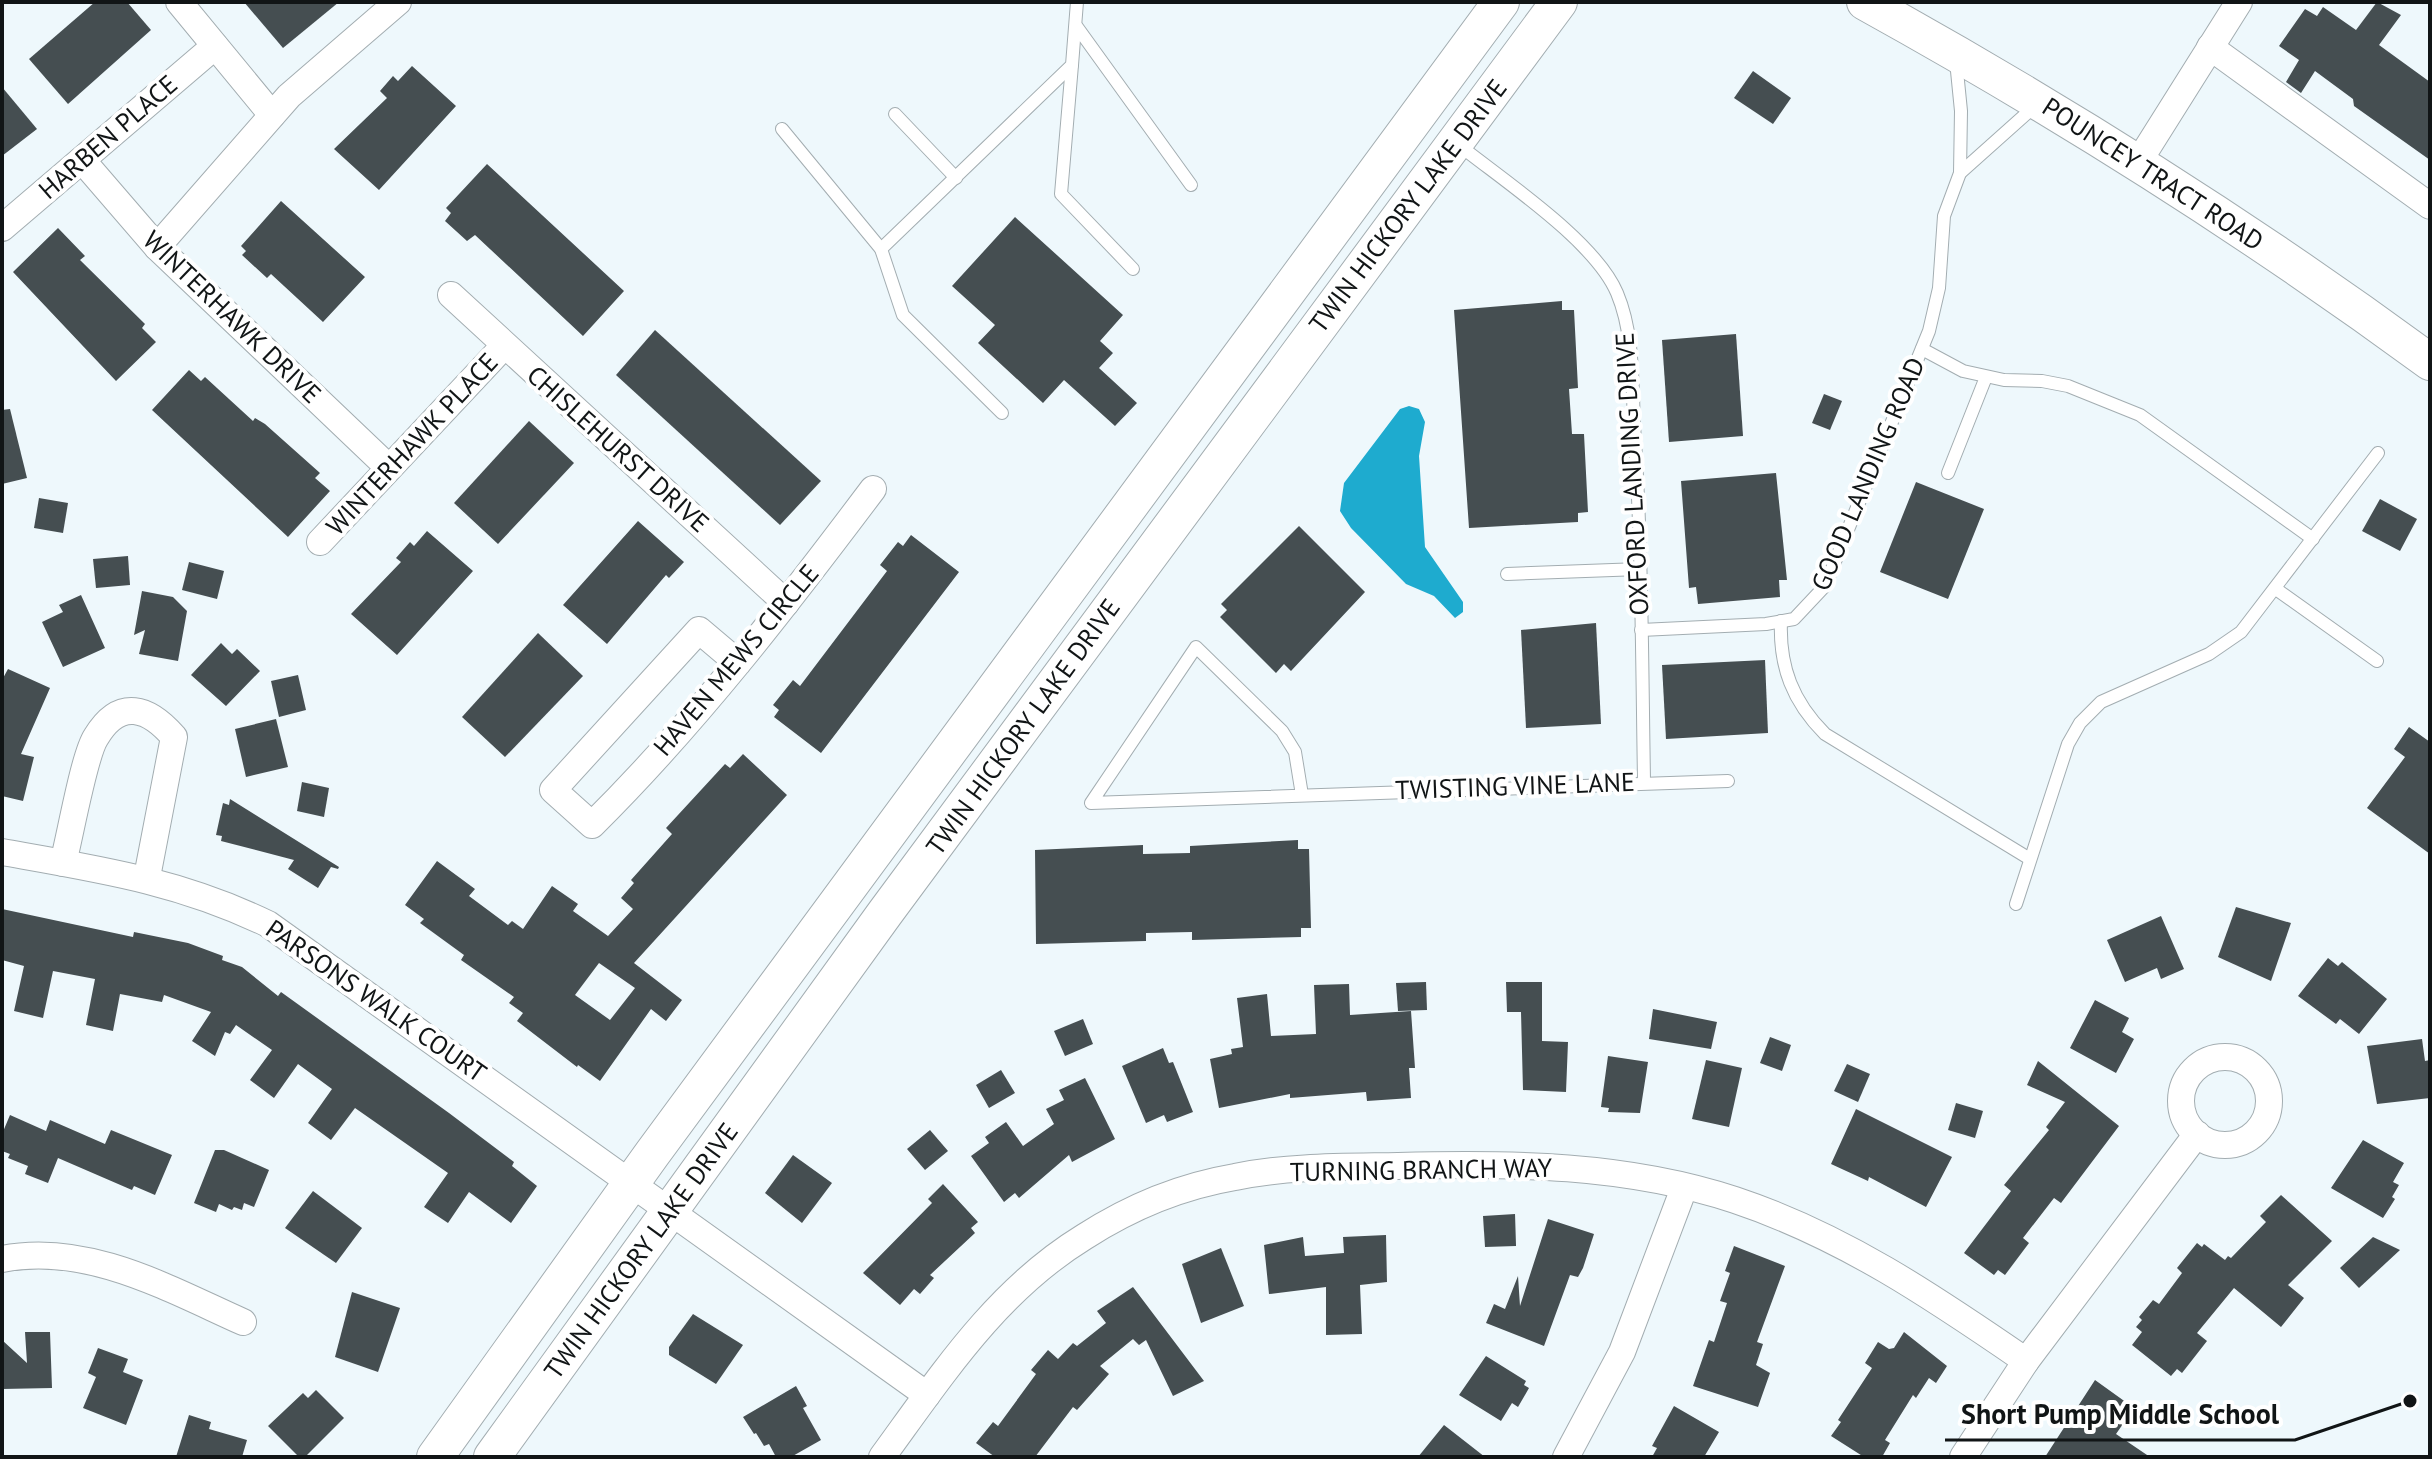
<svg xmlns="http://www.w3.org/2000/svg" width="2432" height="1459" viewBox="0 0 2432 1459" font-family="'PT Sans',sans-serif">
<style>
.water{fill:#1eabcf}
.building{fill:#454e51;fill-rule:evenodd}
.lines{fill:none;stroke-linecap:round;stroke-linejoin:round}
.lane-casing{stroke:#a3adb1;stroke-width:14}
.street-casing{stroke:#a3adb1;stroke-width:28}
.secondary-casing{stroke:#a3adb1;stroke-width:38}
.lane{stroke:#fff;stroke-width:12}
.street{stroke:#fff;stroke-width:26}
.secondary{stroke:#fff;stroke-width:36}
.labels{text-anchor:middle;stroke-width:8;stroke-linejoin:round;paint-order:stroke}
.street-label{font-size:26px;fill:#111516;stroke:#fff}
.leader{fill:none;stroke:#111516;stroke-width:3}
.callout-dot{fill:#111516;stroke:#fff;stroke-width:3}
.callout-label{font-size:28px;text-anchor:middle;font-weight:bold;fill:#111516;stroke:#fff;stroke-width:8;stroke-linejoin:round;paint-order:stroke}
</style>
<rect width="100%" height="100%" fill="#eef8fc"/>
<!-- water -->
<polygon class="water" points="1409,406 1419,409 1425,422 1419,456 1425,547 1463,602 1463,612 1455,618 1434,596 1406,584 1351,528 1340,511 1344,483 1400,409"/>
<!-- building -->
<g class="building">
<polygon points="95,2 127,2 151,30 68,104 29,59"/>
<polygon points="244,2 339,2 283,48"/>
<polygon points="2377,2 2401,15 2379,45 2430,82 2430,160 2354,106 2353,99 2315,71 2301,93 2286,82 2299,60 2279,46 2305,9 2317,16 2323,7 2356,30"/>
<polygon points="412,66 456,106 379,190 334,149 387,98 380,91 393,76 398,81"/>
<polygon points="1753,71 1791,98 1773,124 1734,98"/>
<polygon points="2,87 37,129 2,156"/>
<polygon points="487,164 624,291 583,336 475,235 467,241 445,221 451,213 446,208"/>
<polygon points="281,201 365,277 323,322 271,274 267,278 242,255 246,251 241,246"/>
<polygon points="1015,217 1123,315 1100,341 1113,353 1099,368 1137,403 1115,426 1064,380 1043,403 978,343 995,325 952,286"/>
<polygon points="58,228 85,256 80,260 145,324 142,328 156,342 116,381 13,272"/>
<polygon points="1562,301 1562,310 1574,310 1578,388 1569,389 1572,434 1584,434 1588,512 1578,513 1578,522 1469,528 1454,310"/>
<polygon points="655,330 821,481 780,525 616,375"/>
<polygon points="1736,334 1743,436 1669,442 1662,340"/>
<polygon points="189,370 201,381 205,377 253,421 255,418 265,424 320,473 315,478 330,491 288,537 152,410"/>
<polygon points="1824,394 1842,401 1830,430 1812,423"/>
<polygon points="10,409 27,478 2,484 2,410"/>
<polygon points="529,421 574,463 498,544 454,503"/>
<polygon points="1776,473 1787,580 1779,580 1780,597 1698,604 1696,587 1689,588 1681,481"/>
<polygon points="1916,482 1984,509 1948,599 1880,572"/>
<polygon points="39,498 68,503 63,533 34,528"/>
<polygon points="2380,499 2417,519 2400,551 2362,531"/>
<polygon points="638,521 684,562 669,578 666,575 607,644 563,605"/>
<polygon points="1299,526 1365,592 1291,671 1284,664 1276,673 1220,617 1227,610 1221,604"/>
<polygon points="427,531 473,571 397,655 351,614 401,562 396,558 410,542 414,546"/>
<polygon points="911,535 959,572 821,753 774,717 779,710 773,705 793,680 800,686 887,571 880,565 898,542 903,546"/>
<polygon points="128,556 130,585 96,588 93,559"/>
<polygon points="189,562 224,571 217,599 182,590"/>
<polygon points="142,591 173,597 187,611 178,661 139,654 145,630 134,635"/>
<polygon points="81,595 105,648 63,667 42,622 63,612 59,605"/>
<polygon points="1596,623 1601,724 1526,728 1521,630"/>
<polygon points="538,633 583,676 505,757 462,717"/>
<polygon points="221,643 232,654 237,649 260,671 226,706 191,675"/>
<polygon points="1765,660 1768,733 1666,739 1662,665"/>
<polygon points="8,669 50,688 21,754 34,757 23,801 2,796 2,680"/>
<polygon points="298,675 306,710 279,717 271,681"/>
<polygon points="276,719 288,767 246,777 235,729"/>
<polygon points="2409,727 2430,742 2430,854 2367,808 2405,757 2394,749"/>
<path d="M743,754L787,795L634,963L682,1000L666,1021L651,1009L600,1081L578,1065L577,1067L517,1021L523,1013L509,1003L514,997L461,960L464,955L420,923L424,919L405,905L437,861L475,889L469,896L508,925L512,921L523,929L552,886L578,904L573,911L608,936L633,909L621,898L634,883L631,880L672,834L666,828L725,764L730,768ZM599,963L635,988L610,1020L575,995Z"/>
<polygon points="302,782 329,788 324,817 297,811"/>
<polygon points="230,799 339,867 338,869 331,867 318,888 288,869 294,860 221,841 222,836 216,835 223,803 229,805"/>
<polygon points="1298,840 1298,849 1309,849 1311,928 1301,928 1301,937 1192,940 1192,932 1146,933 1146,941 1036,944 1035,850 1143,845 1143,854 1190,853 1190,846"/>
<polygon points="2236,907 2291,923 2271,981 2218,957"/>
<polygon points="2,909 133,937 134,932 188,943 223,956 222,960 242,967 278,996 281,992 449,1113 514,1162 512,1166 537,1186 511,1223 469,1192 448,1223 424,1207 448,1173 355,1108 331,1140 308,1123 332,1089 298,1064 274,1098 250,1080 272,1050 236,1025 230,1034 225,1032 215,1056 192,1041 211,1012 164,995 162,1002 120,994 113,1031 86,1025 95,979 53,971 43,1018 14,1011 24,966 2,960"/>
<polygon points="2161,916 2184,969 2161,979 2157,968 2125,982 2107,940"/>
<polygon points="2328,958 2338,966 2342,962 2387,999 2359,1034 2340,1019 2336,1024 2298,996"/>
<polygon points="1426,982 1427,1010 1398,1011 1396,983"/>
<polygon points="1506,982 1542,982 1542,1041 1568,1042 1566,1092 1523,1090 1521,1012 1507,1012"/>
<polygon points="1349,984 1350,1015 1411,1011 1415,1068 1409,1068 1411,1098 1367,1101 1366,1092 1290,1098 1290,1094 1219,1108 1210,1059 1232,1054 1231,1049 1243,1047 1237,998 1267,994 1271,1036 1316,1034 1314,985"/>
<polygon points="2095,1000 2129,1018 2122,1032 2134,1039 2116,1073 2070,1048"/>
<polygon points="1653,1009 1717,1022 1711,1049 1649,1039"/>
<polygon points="1083,1019 1093,1044 1065,1056 1054,1031"/>
<polygon points="1770,1037 1791,1045 1782,1071 1760,1063"/>
<polygon points="2422,1039 2425,1061 2430,1060 2430,1098 2377,1104 2367,1046"/>
<polygon points="1163,1048 1169,1063 1173,1062 1193,1112 1167,1122 1164,1115 1146,1123 1122,1066"/>
<polygon points="1608,1056 1648,1062 1640,1113 1608,1112 1609,1108 1601,1107"/>
<polygon points="1706,1060 1742,1068 1729,1127 1692,1119"/>
<polygon points="2038,1061 2119,1126 2061,1203 2054,1198 2023,1238 2029,1243 2005,1275 1998,1270 1994,1275 1964,1253 2011,1191 2004,1185 2049,1130 2046,1127 2065,1102 2027,1085"/>
<polygon points="1847,1064 1870,1074 1858,1102 1834,1091"/>
<polygon points="1001,1070 1015,1093 989,1108 976,1085"/>
<polygon points="1085,1078 1115,1139 1072,1162 1069,1155 1019,1198 1015,1193 1004,1202 971,1156 989,1143 985,1137 1006,1122 1023,1146 1054,1124 1046,1109 1064,1100 1059,1090"/>
<polygon points="1956,1103 1983,1111 1975,1138 1948,1130"/>
<polygon points="1856,1109 1952,1157 1926,1207 1869,1177 1868,1181 1831,1164"/>
<polygon points="10,1115 46,1131 50,1120 105,1144 111,1130 172,1155 155,1195 134,1186 132,1190 58,1158 48,1183 25,1174 28,1166 8,1158 10,1154 2,1151 2,1134"/>
<polygon points="930,1130 948,1151 925,1170 907,1149"/>
<polygon points="2363,1140 2404,1163 2393,1182 2399,1185 2392,1197 2395,1199 2383,1218 2331,1188"/>
<polygon points="215,1150 224,1150 269,1170 254,1207 244,1203 242,1210 234,1207 232,1210 219,1204 216,1212 194,1203"/>
<polygon points="793,1155 832,1183 802,1223 765,1193"/>
<polygon points="943,1184 978,1222 971,1228 975,1233 930,1275 934,1278 920,1294 914,1289 900,1305 863,1273 932,1203 928,1199"/>
<polygon points="313,1191 362,1228 336,1263 285,1228"/>
<polygon points="2281,1195 2332,1241 2288,1285 2304,1298 2281,1327 2234,1288 2197,1333 2207,1341 2182,1373 2177,1369 2171,1376 2132,1345 2142,1332 2136,1327 2142,1320 2139,1317 2153,1300 2159,1304 2182,1273 2177,1268 2197,1243 2202,1247 2204,1244 2225,1260 2228,1256 2231,1258 2266,1222 2260,1216"/>
<polygon points="1515,1214 1516,1246 1485,1247 1483,1216"/>
<polygon points="1548,1219 1594,1234 1583,1268 1578,1277 1570,1275 1544,1346 1486,1323 1494,1304 1505,1309 1518,1276 1520,1306"/>
<polygon points="1386,1235 1387,1282 1360,1285 1362,1334 1326,1335 1326,1287 1269,1294 1264,1245 1303,1237 1305,1256 1344,1253 1343,1237"/>
<polygon points="2373,1237 2400,1250 2359,1288 2340,1268"/>
<polygon points="1734,1246 1785,1266 1757,1342 1763,1344 1756,1365 1770,1373 1758,1407 1693,1386 1709,1340 1714,1342 1727,1303 1720,1301 1730,1273 1725,1271"/>
<polygon points="1221,1248 1244,1306 1201,1323 1182,1264"/>
<polygon points="1133,1287 1204,1381 1173,1396 1146,1340 1139,1345 1133,1339 1100,1366 1109,1374 1077,1410 1073,1407 1035,1457 995,1457 976,1443 993,1422 998,1426 1036,1374 1031,1370 1048,1350 1058,1359 1073,1343 1077,1346 1106,1323 1097,1311"/>
<polygon points="352,1292 400,1308 378,1372 335,1357"/>
<polygon points="693,1314 743,1345 716,1384 669,1355 669,1347"/>
<polygon points="25,1332 50,1332 52,1388 2,1389 2,1340 27,1363"/>
<polygon points="1904,1332 1947,1366 1936,1383 1929,1378 1916,1398 1913,1395 1885,1440 1890,1443 1882,1457 1864,1457 1831,1436 1841,1422 1838,1420 1872,1368 1865,1363 1878,1342 1889,1349 1894,1348"/>
<polygon points="98,1348 128,1359 123,1372 143,1380 126,1425 83,1408 96,1377 88,1373"/>
<polygon points="1486,1356 1526,1381 1524,1385 1529,1388 1518,1407 1512,1403 1501,1421 1459,1395"/>
<polygon points="2095,1380 2134,1408 2116,1434 2150,1457 2045,1457"/>
<polygon points="796,1386 807,1406 803,1408 821,1440 791,1457 776,1457 769,1444 764,1446 756,1433 754,1434 743,1417"/>
<polygon points="316,1390 344,1418 305,1457 299,1457 268,1426 303,1393 308,1398"/>
<polygon points="1674,1406 1719,1432 1704,1457 1652,1457 1657,1448 1652,1446"/>
<polygon points="189,1415 211,1422 209,1429 247,1440 242,1457 176,1457"/>
<polygon points="1444,1425 1485,1457 1418,1457"/>
</g>
<g class="lines">
<!-- lane casing -->
<g class="lane-casing">
<g id="lane">
<polyline points="1077,27 1191,185"/>
<polyline points="1072,65 1061,194 1133,269"/>
<polyline points="895,114 956,178"/>
<polyline points="782,129 881,249 903,315 1002,413"/>
<path d="M1459,145C1504,181 1595,241 1617,293C1634,333 1632,382 1634,424C1642,543 1642,662 1644,781"/>
<polyline points="1960,173 2035,106"/>
<polyline points="881,249 1072,65 1077,2"/>
<polyline points="1922,349 1963,371 2004,380 2042,381 2068,386 2140,415 2313,539"/>
<polyline points="1948,473 1986,377"/>
<polyline points="1507,574 1640,569"/>
<polyline points="2276,589 2377,661"/>
<path d="M1781,621C1779,667 1793,702 1825,734L2030,859"/>
<polyline points="1641,630 1766,624 1794,619 1825,586 1929,331 1939,288 1944,216 1960,173 1961,111 1956,61"/>
<polyline points="1302,795 1295,752 1282,731 1196,647 1091,803 1728,781"/>
<polyline points="2016,904 2068,744 2080,723 2101,702 2209,654 2241,632 2378,453"/>
</g>
</g>
<!-- street casing -->
<g class="street-casing">
<g id="street">
<polyline points="179,2 272,115"/>
<polyline points="2210,47 2430,206"/>
<polyline points="82,160 157,247 389,468"/>
<polyline points="2139,161 2239,2"/>
<polyline points="2,228 215,46"/>
<polyline points="157,247 289,96 398,2"/>
<polyline points="451,295 786,603"/>
<polyline points="320,542 504,346"/>
<path d="M738,663L699,630L553,790L592,825C696,722 785,606 873,489"/>
<path d="M2,852C98,869 179,881 268,924L927,1395"/>
<path d="M63,863C70,837 84,755 96,737C120,697 149,708 174,737L147,877"/>
<circle cx="2225" cy="1101" r="44"/>
<path d="M2,1259C87,1242 169,1289 243,1322"/>
<path d="M882,1457C942,1375 996,1291 1084,1237C1129,1208 1182,1186 1235,1177C1289,1166 1344,1167 1398,1166C1511,1163 1626,1164 1735,1200C1843,1236 1933,1297 2026,1361"/>
<polyline points="1566,1457 1622,1352 1684,1188"/>
<polyline points="1963,1457 2026,1361 2197,1134"/>
</g>
</g>
<!-- secondary casing -->
<g class="secondary-casing">
<g id="secondary">
<path d="M1865,2C2062,111 2249,229 2430,362"/>
<polyline points="435,1457 652,1154 1501,2"/>
<polyline points="492,1457 885,913 1559,2"/>
</g>
</g>
<!-- lane -->
<use href="#lane" class="lane"/>
<!-- street -->
<use href="#street" class="street"/>
<!-- secondary -->
<use href="#secondary" class="secondary"/>
</g>
<g class="labels">
<!-- street labels -->
<g class="street-label">
<text transform="translate(108 137) rotate(-41)" y="9">HARBEN PLACE</text>
<text transform="translate(2153 174) rotate(33)" y="9">POUNCEY TRACT ROAD</text>
<text transform="translate(1408 206) rotate(-53)" y="9">TWIN HICKORY LAKE DRIVE</text>
<text transform="translate(232 317) rotate(44)" y="9">WINTERHAWK DRIVE</text>
<text transform="translate(412 444) rotate(-47)" y="9">WINTERHAWK PLACE</text>
<text transform="translate(618 449) rotate(42)" y="9">CHISLEHURST DRIVE</text>
<text transform="translate(1632 474) rotate(-93)" y="9">OXFORD LANDING DRIVE</text>
<text transform="translate(1868 474) rotate(-67)" y="9">GOOD LANDING ROAD</text>
<text transform="translate(736 660) rotate(-50)" y="9">HAVEN MEWS CIRCLE</text>
<text transform="translate(1023 727) rotate(-54)" y="9">TWIN HICKORY LAKE DRIVE</text>
<text transform="translate(1515 786) rotate(-2)" y="9">TWISTING VINE LANE</text>
<text transform="translate(376 1001) rotate(35)" y="9">PARSONS WALK COURT</text>
<text transform="translate(1421 1170) rotate(-1)" y="9">TURNING BRANCH WAY</text>
<text transform="translate(641 1251) rotate(-54)" y="9">TWIN HICKORY LAKE DRIVE</text>
</g>
</g>
<!-- callouts -->
<path class="leader" d="M2410 1401L2295 1440H1945"/>
<circle class="callout-dot" cx="2410" cy="1401" r="8"/>
<g class="callout-label">
<text x="2120" y="1424">Short Pump Middle School</text>
</g>
<!-- border -->
<rect width="2432" height="1459" fill="none" stroke="#111516" stroke-width="8"/>
</svg>
